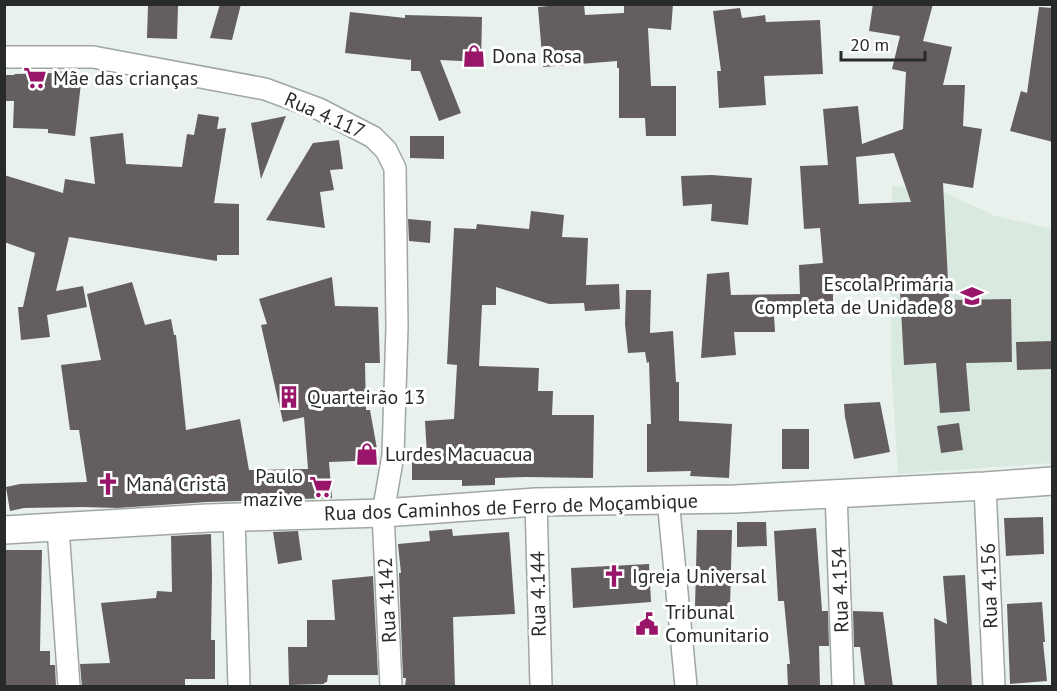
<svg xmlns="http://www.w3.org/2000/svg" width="1057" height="691" viewBox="0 0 1057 691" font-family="'PT Sans',sans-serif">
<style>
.built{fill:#d9e9e0}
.building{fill:#655e61;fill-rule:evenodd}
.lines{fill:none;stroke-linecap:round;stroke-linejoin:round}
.minor-casing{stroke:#a0a7a3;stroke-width:24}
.tertiary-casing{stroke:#a0a7a3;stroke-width:30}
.minor{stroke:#fff;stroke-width:21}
.tertiary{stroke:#fff;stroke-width:27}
.labels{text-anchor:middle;stroke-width:6;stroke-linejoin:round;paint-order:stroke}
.poi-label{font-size:20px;fill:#282b2a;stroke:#fff;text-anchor:start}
.street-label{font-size:20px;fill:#282b2a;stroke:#fff}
</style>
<rect width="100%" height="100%" fill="#e9f1ed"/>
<!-- built -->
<polygon class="built" points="892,185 948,194 995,216 1052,229 1052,463 898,474 891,363"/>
<!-- building -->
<g class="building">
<polygon points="220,4 241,4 232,40 210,38"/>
<polygon points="549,4 584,4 585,15 624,13 624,4 673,4 671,30 648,28 651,86 676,86 676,136 646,136 645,118 619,118 619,68 617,68 617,61 543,67 538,7 549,6"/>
<path d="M873,4H933L923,41L952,47L943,85H965L963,126L982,129L973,188L943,183L949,300L1011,299L1012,362L966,363L970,411L940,413L936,363L904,365L900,291L831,289V294H833V313L774,316L775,332H734L736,355L701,358L707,274L729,272L731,295L800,294L799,265L823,263L820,228L804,229L800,166L828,165L823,109L858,106L862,144L903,129L906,72L892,69L900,36L869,31ZM894,153L911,202L859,204L856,157Z"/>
<polygon points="148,5 178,6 177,39 147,38"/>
<polygon points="1039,7 1053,8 1053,142 1010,131 1021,91 1027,93"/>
<polygon points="740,8 742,18 765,15 766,22 820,20 823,74 764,76 766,105 719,108 717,71 721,71 713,11"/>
<polygon points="350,12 405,18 405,15 482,17 481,62 440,60 461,113 439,121 420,71 411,71 411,59 410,60 345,53"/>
<polygon points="55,71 82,74 75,136 48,133 48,129 13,128 14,101 4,101 4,75 14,75 15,74 54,73"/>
<polygon points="198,114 219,117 217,129 226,128 214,203 239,204 239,255 217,255 217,261 69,237 56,291 83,286 87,307 47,315 50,337 21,340 18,307 23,307 35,253 4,242 4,175 63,193 65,179 95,184 90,137 123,133 126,164 182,167 187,134 194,135"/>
<polygon points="286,116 261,179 251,123"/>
<polygon points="410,136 444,136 444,159 410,158"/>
<polygon points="339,140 343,169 330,170 334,190 320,192 325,228 266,220 313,143"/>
<polygon points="712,175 752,178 748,225 711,221 712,204 683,206 681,176"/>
<polygon points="531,211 564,215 562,237 588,238 586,285 619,284 620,309 585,311 584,303 549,304 496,287 496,305 482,305 479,366 539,368 538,391 553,391 552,415 594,415 593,478 526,477 495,478 495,485 462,486 462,480 412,480 412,455 427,456 425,421 454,419 457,365 447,364 454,228 476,229 477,224 529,229"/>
<polygon points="408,219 431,221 430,243 409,241"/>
<polygon points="332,277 335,306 378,307 380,363 365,363 366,410 370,410 379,460 329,462 332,498 207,502 117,508 82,507 24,508 10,511 6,487 20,484 87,482 79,430 70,430 61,365 101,360 87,294 132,282 145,325 171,319 174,335 176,335 186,430 240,419 249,470 308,469 304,417 283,422 261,325 267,324 259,299"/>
<polygon points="626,290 651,290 650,333 673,331 676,382 679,382 679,421 732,424 729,478 690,476 691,471 647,472 647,424 651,424 649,362 647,363 645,352 628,353 625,324"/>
<polygon points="1053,341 1053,369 1017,370 1016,342"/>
<polygon points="880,402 890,452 854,459 845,417 844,404"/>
<polygon points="959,423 963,450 941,453 937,426"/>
<rect x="782" y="429" width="27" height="40"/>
<polygon points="1043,517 1044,554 1006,556 1004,518"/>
<polygon points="737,522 766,522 767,546 737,547"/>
<polygon points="816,528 822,611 828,611 829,646 819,646 820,687 788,687 787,664 790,664 784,601 778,601 774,531"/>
<polygon points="452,529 453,536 509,532 515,614 453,617 455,687 405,687 406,678 403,678 399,573 401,573 398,544 430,541 429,531"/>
<polygon points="697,530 732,530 730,607 695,606"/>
<polygon points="298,531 302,560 278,564 273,532"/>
<polygon points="211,534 212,576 211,640 215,640 215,679 185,679 185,687 82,687 80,664 110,663 101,603 156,598 157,591 172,592 171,536"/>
<polygon points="4,550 42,550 40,651 50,651 50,665 55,665 56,687 4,687"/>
<polygon points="649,564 651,602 573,608 571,568"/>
<polygon points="965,575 972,687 937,687 934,618 947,624 943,576"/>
<polygon points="373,576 378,675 328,675 327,682 324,683 324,684 289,685 288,647 307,647 307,620 335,620 332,580"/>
<polygon points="1042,602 1045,642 1043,642 1047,681 1010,684 1007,604"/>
<polygon points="853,611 883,612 893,687 865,687 860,647 854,647"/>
</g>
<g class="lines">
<!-- minor casing -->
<g class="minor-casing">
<g id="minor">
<polyline points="4,57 93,57 265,89 319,109 373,137 386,150 395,168 397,327 393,455 383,513 391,686"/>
<polyline points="985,486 994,686"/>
<polyline points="836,493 843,686"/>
<polyline points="668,499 686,686"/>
<polyline points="536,502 541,686"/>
<polyline points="234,518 239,686"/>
<polyline points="58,528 69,686"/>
</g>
</g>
<!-- tertiary casing -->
<g class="tertiary-casing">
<polyline id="tertiary" points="4,530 208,518 383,513 536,502 735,499 985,486 1052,481"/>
</g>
<!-- minor -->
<use href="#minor" class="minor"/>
<!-- tertiary -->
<use href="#tertiary" class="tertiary"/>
</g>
<!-- icons -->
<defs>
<g id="shop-bare" transform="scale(1.8)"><path d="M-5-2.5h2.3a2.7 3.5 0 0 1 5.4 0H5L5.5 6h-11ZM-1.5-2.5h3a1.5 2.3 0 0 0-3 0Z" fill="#99156a" stroke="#fff" stroke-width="2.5" paint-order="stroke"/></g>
<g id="supermarket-bare" transform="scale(1.8)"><path d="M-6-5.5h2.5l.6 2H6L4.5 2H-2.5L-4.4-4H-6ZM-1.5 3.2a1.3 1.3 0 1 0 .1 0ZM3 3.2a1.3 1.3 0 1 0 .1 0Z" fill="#99156a" stroke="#fff" stroke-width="2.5" paint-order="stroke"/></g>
<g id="school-bare" transform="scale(1.8)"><path d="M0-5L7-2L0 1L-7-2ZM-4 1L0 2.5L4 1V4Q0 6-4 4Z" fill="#99156a" stroke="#fff" stroke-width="2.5" paint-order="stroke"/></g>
<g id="building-bare" transform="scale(1.8)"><path d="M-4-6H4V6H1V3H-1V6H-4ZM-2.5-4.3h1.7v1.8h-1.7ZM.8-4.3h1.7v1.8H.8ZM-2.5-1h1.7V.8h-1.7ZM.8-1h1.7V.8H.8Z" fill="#99156a" stroke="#fff" stroke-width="2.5" paint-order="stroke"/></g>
<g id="church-bare" transform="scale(1.8)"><path d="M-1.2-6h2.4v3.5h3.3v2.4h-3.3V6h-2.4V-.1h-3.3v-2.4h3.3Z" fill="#99156a" stroke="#fff" stroke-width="2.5" paint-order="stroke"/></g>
<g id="civic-bare" transform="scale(1.8)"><path d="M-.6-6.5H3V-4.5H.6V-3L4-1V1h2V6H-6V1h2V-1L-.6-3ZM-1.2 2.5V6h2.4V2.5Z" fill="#99156a" stroke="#fff" stroke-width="2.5" paint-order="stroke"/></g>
</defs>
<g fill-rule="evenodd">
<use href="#shop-bare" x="474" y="56"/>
<use href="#supermarket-bare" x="35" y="78"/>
<use href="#school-bare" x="972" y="296"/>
<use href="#building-bare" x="289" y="397"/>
<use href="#shop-bare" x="367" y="454"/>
<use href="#church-bare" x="108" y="484"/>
<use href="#supermarket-bare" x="321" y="487"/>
<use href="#church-bare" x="614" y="576"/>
<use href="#civic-bare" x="647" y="624"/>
</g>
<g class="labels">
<!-- poi labels -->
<g class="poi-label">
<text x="492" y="63">Dona Rosa</text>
<text x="53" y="85">Mãe das crianças</text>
<text x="954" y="291" text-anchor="end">Escola Primária<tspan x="954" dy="23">Completa de Unidade 8</tspan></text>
<text x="307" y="404">Quarteirão 13</text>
<text x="385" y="461">Lurdes Macuacua</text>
<text x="303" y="483" text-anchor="end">Paulo<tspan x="303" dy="23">mazive</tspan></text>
<text x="126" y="491">Maná Cristã</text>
<text x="632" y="583">Igreja Universal</text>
<text x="665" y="619">Tribunal<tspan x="665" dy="23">Comunitario</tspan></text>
</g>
<!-- street labels -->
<g class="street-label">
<text transform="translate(325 115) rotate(24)" y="7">Rua 4.117</text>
<text transform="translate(511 507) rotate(-2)" y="7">Rua dos Caminhos de Ferro de Moçambique</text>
<text transform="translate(989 586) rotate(-92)" y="7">Rua 4.156</text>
<text transform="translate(840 590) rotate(-92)" y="7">Rua 4.154</text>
<text transform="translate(538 594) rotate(-91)" y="7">Rua 4.144</text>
<text transform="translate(387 600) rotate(-93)" y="7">Rua 4.142</text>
</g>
</g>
<!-- border -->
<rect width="1057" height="691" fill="none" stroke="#282b2a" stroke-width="12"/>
<!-- scale -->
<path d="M841 51v9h84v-9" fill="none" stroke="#282b2a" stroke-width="3"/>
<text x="850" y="51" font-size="18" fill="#282b2a" stroke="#ffffff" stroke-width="4.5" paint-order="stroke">20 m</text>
</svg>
